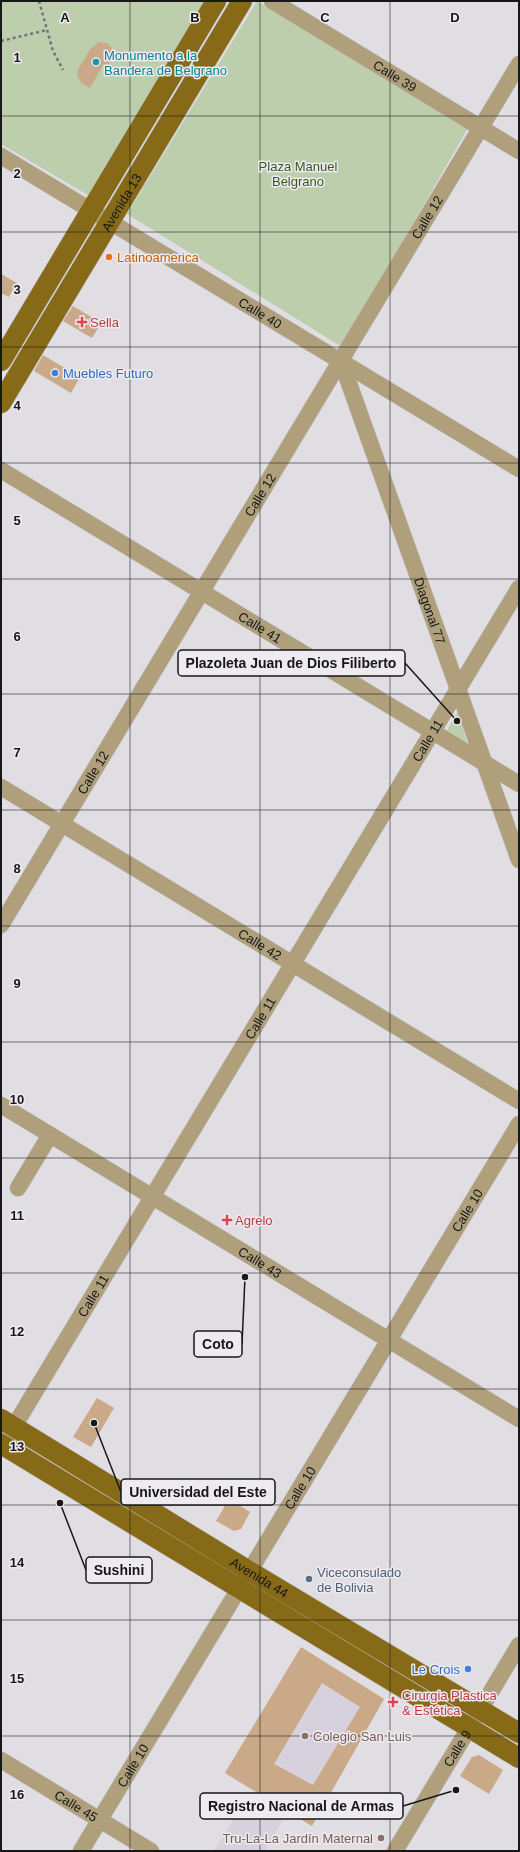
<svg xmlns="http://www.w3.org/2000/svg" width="520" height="1852" viewBox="0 0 520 1852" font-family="Arial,sans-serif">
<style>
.built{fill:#d7d1dd}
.green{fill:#bdcead}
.building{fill:#c9a987;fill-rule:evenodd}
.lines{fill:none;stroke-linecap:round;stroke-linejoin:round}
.minor-casing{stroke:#bcb9be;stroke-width:17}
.major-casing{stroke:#bcb9be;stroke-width:21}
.path{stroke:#757377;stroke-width:2.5;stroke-dasharray:3 3;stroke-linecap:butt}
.minor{stroke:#afa07b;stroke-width:16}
.major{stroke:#866a17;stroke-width:20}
.grid{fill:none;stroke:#171618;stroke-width:1;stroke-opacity:0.55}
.culture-dot{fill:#0f9aa8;stroke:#edeaf0;stroke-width:1.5}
.food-dot{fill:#e8710a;stroke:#edeaf0;stroke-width:1.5}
.health-dot{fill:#e0444e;stroke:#edeaf0;stroke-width:1.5}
.shop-dot{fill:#3f7fe0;stroke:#edeaf0;stroke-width:1.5}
.service-dot{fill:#5c6f8a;stroke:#edeaf0;stroke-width:1.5}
.education-dot{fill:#8d6e63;stroke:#edeaf0;stroke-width:1.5}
.labels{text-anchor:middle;stroke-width:3;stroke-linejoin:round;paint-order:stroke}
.culture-label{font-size:13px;fill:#0d838f;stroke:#edeaf0;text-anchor:start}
.street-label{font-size:13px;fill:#171618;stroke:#edeaf0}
.park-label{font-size:13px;fill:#3c561d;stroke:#edeaf0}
.food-label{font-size:13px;fill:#c56008;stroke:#edeaf0;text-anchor:start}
.health-label{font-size:13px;fill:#be3a42;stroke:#edeaf0;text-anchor:start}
.shop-label{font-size:13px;fill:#366cbe;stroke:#edeaf0;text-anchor:start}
.service-label{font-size:13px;fill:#4e5e75;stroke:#edeaf0;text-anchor:start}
.education-label{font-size:13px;fill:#785e54;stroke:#edeaf0;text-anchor:start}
.grid-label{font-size:13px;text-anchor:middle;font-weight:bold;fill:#171618;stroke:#edeaf0;stroke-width:3;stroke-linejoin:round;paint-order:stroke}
.leader{fill:none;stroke:#171618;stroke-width:1.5}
.callout-dot{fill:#171618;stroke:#edeaf0;stroke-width:1.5}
.callout{fill:#edeaf0;stroke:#171618;stroke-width:1.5}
.callout-label{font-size:14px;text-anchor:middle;font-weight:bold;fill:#171618}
</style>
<rect width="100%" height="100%" fill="#e0dde3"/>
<!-- built -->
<g class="built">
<polygon points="301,1647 384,1699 312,1826 225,1773"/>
<polygon points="250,1792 286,1815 265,1851 214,1851"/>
</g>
<!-- green -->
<g class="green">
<polygon points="1,1 208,1 91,197 1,144"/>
<polygon points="257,1 468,128 342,347 127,214"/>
<polygon points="458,711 467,743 447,730"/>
</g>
<!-- building -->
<g class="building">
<polygon points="99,42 107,43 111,47 113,51 112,59 107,67 103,65 90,88 81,83 77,75 78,70 90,49"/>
<polygon points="1,274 17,283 9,297 1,293"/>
<polygon points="73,306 101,323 92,338 63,321"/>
<polygon points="43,355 80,377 71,393 34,371"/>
<polygon points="97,1398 114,1408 91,1447 73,1437"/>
<polygon points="229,1499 250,1512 241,1529 234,1531 216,1521"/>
<path d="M301,1647L384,1699L312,1826L225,1773ZM322,1683L360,1707L313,1785L274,1764Z"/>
<polygon points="479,1755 503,1770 489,1794 460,1776 472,1757"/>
</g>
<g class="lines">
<!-- minor casing -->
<g class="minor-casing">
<g id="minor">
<path id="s1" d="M272,1L519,151"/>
<path id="s2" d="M1,156L519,469"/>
<path id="s3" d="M341,361L519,860"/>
<path id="s4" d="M1,470L519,784"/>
<path id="s5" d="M1,787L519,1101"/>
<path id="s6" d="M1,925L519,64"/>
<path id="s7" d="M1,1105L519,1419"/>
<polyline points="18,1188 50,1135"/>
<path id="s8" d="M1,1448L519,588"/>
<path id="s9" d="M1,1760L151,1851"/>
<path id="s10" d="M81,1851L519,1124"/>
<path id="s11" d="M395,1851L519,1645"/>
</g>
</g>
<!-- major casing -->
<g class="major-casing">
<g id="major">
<polyline points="1,361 216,1"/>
<path id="s12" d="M1,403L242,1"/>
<path id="s13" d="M1,1419L249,1571L519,1733"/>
<polyline points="1,1444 519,1758"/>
</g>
</g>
<!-- path -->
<g class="path">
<polyline points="39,1 53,51 63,70"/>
<polyline points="1,41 47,30"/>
</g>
<!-- minor -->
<use href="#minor" class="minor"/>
<!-- major -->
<use href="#major" class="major"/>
</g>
<!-- grid -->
<path class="grid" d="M130,1V1851M260,1V1851M390,1V1851M1,116H519M1,232H519M1,347H519M1,463H519M1,579H519M1,694H519M1,810H519M1,926H519M1,1042H519M1,1158H519M1,1273H519M1,1389H519M1,1505H519M1,1620H519M1,1736H519"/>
<!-- markers -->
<circle class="culture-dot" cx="96" cy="62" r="4"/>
<circle class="food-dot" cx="109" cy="257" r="4"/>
<g class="health-dot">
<path d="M80 316h4v4h4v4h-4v4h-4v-4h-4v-4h4z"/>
<path d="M225 1214h4v4h4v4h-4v4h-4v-4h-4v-4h4z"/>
<path d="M391 1696h4v4h4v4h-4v4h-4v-4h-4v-4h4z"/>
</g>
<g class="shop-dot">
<circle cx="55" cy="373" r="4"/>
<circle cx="468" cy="1669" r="4"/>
</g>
<circle class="service-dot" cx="309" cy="1579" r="4"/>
<g class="education-dot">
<circle cx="305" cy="1736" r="4"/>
<circle cx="381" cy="1838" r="4"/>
</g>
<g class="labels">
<!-- culture labels -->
<g class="culture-label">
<text x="104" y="60">Monumento a la<tspan x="104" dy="15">Bandera de Belgrano</tspan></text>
</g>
<!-- street labels -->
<g class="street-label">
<text dy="5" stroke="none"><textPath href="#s1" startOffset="144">Calle 39</textPath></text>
<text dy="5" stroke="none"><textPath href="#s12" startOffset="234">Avenida 13</textPath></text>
<text dy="5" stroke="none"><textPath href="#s6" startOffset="826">Calle 12</textPath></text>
<text dy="5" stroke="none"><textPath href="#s2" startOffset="303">Calle 40</textPath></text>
<text dy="5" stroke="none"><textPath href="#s6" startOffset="502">Calle 12</textPath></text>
<text dy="5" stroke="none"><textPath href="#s3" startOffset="265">Diagonal 77</textPath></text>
<text dy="5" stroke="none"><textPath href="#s4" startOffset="303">Calle 41</textPath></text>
<text dy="5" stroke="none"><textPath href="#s8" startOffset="826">Calle 11</textPath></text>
<text dy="5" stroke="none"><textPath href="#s6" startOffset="178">Calle 12</textPath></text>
<text dy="5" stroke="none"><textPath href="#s5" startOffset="303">Calle 42</textPath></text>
<text dy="5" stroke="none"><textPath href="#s8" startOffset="502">Calle 11</textPath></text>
<text dy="5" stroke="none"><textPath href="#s10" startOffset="748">Calle 10</textPath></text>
<text dy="5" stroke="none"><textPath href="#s7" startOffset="303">Calle 43</textPath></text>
<text dy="5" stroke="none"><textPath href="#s8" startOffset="178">Calle 11</textPath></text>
<text dy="5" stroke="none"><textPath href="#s10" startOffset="424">Calle 10</textPath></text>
<text dy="5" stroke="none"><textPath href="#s13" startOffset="303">Avenida 44</textPath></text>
<text dy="5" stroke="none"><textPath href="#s11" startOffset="120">Calle 9</textPath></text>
<text dy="5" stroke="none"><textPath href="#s10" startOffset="100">Calle 10</textPath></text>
<text dy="5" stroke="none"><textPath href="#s9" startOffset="88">Calle 45</textPath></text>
</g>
<!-- park labels -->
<g class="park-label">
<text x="298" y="171">Plaza Manuel<tspan x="298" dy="15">Belgrano</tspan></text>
</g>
<!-- food labels -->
<g class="food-label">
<text x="117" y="262">Latinoamerica</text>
</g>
<!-- health labels -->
<g class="health-label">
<text x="90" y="327">Sella</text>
<text x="235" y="1225">Agrelo</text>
<text x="402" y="1700">Cirurgia Plastica<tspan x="402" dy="15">&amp; Estética</tspan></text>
</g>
<!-- shop labels -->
<g class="shop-label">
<text x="63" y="378">Muebles Futuro</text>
<text x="460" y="1674" text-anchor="end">Le Crois</text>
</g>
<!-- service labels -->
<g class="service-label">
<text x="317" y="1577">Viceconsulado<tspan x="317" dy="15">de Bolivia</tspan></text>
</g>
<!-- education labels -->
<g class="education-label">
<text x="313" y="1741">Colegio San Luis</text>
<text x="373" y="1843" text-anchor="end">Tru-La-La Jardín Maternal</text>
</g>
</g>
<g class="grid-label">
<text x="65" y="22">A</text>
<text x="195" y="22">B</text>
<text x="325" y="22">C</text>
<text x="455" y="22">D</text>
<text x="17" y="62">1</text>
<text x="17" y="178">2</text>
<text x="17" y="294">3</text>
<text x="17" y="410">4</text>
<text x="17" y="525">5</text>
<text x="17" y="641">6</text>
<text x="17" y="757">7</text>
<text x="17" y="873">8</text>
<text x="17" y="988">9</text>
<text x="17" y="1104">10</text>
<text x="17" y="1220">11</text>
<text x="17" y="1336">12</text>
<text x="17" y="1451">13</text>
<text x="17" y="1567">14</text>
<text x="17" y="1683">15</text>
<text x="17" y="1799">16</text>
</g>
<!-- callouts -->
<path class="leader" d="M457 721L405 663M245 1277L242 1344M94 1423L121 1492M60 1503L86 1570M456 1790L403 1806"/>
<g class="callout-dot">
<circle cx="457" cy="721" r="4"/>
<circle cx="245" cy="1277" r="4"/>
<circle cx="94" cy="1423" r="4"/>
<circle cx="60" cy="1503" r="4"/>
<circle cx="456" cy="1790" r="4"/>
</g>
<g class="callout">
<rect x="178" y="650" width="227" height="26" rx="4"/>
<rect x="194" y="1331" width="48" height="26" rx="4"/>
<rect x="121" y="1479" width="154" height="26" rx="4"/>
<rect x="86" y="1557" width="66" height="26" rx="4"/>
<rect x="200" y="1793" width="203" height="26" rx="4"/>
</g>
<g class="callout-label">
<text x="291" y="668">Plazoleta Juan de Dios Filiberto</text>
<text x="218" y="1349">Coto</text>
<text x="198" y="1497">Universidad del Este</text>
<text x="119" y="1575">Sushini</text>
<text x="301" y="1811">Registro Nacional de Armas</text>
</g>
<!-- border -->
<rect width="520" height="1852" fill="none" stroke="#171618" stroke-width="4"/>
</svg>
